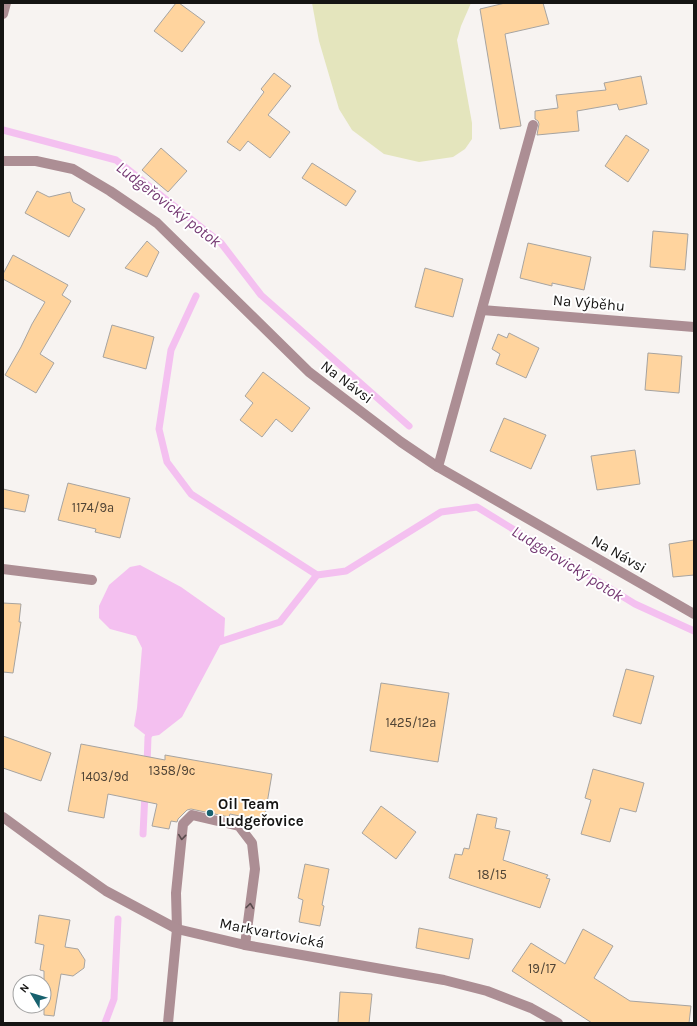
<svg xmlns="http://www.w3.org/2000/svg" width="697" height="1026" viewBox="0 0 697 1026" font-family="Karla,sans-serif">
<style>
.green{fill:#e4e5bd}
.water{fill:#f4c0f0}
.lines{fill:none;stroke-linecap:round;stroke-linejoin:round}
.stream{stroke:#f4c0f0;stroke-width:7}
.building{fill:#ffd49e;stroke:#a7a4a1}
.service{stroke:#ac8e94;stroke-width:10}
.minor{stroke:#ac8e94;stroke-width:10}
.tertiary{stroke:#ac8e94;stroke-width:10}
.oneway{stroke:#594b4d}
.poi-dot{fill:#17616e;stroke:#fff;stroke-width:1.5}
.labels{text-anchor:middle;stroke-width:4;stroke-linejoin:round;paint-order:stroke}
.number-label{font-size:13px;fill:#504436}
.street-label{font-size:15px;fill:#151413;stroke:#fff}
.poi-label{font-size:15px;font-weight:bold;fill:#151413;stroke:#fff;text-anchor:start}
.water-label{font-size:16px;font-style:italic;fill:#743872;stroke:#fff}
</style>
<rect width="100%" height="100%" fill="#f7f3f1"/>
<!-- green -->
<polygon class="green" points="312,3 471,3 461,26 457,40 472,123 472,139 465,149 453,157 419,162 384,154 352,130 339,109 319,41"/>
<!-- water -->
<polygon class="water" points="140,565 181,587 225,618 224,638 182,717 159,735 148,737 134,726 137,708 142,648 136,636 110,629 99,618 99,606 109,585 130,567"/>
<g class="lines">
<!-- stream -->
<g class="stream">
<polyline points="3,130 116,160 221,243 261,295 409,426"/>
<polyline points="196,296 171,350 159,429 167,462 191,494 317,575"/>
<polyline points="213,644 280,622 317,575 346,571 441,512 477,507 635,604 694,631"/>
<polyline points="147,766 148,737 152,729"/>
<polyline points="143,834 145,793"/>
<polyline points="105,1023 114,999 118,919"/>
</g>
</g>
<!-- building -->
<g class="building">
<polygon points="176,3 179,3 205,22 182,52 154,31"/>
<polygon points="505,3 543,3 549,24 505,34 521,126 500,129 480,9"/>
<polygon points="274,73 291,86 268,115 290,132 270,158 248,141 240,151 227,142 264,92 261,89"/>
<polygon points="641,76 647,104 619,110 617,104 577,111 579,131 537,135 539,124 538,121 535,119 535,111 558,108 556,95 606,90 604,83"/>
<polygon points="626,135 649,150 628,182 605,166"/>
<polygon points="161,148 187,171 168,192 142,170"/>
<polygon points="312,163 356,191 346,206 302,178"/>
<polygon points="37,191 49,197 70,192 73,202 85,209 69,237 25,213"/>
<polygon points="653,231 688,234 685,270 650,267"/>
<polygon points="147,241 159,252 147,277 125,268"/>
<polygon points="528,243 591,257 584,290 552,283 552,286 520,278"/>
<polygon points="13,255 68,285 62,295 71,301 40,354 54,363 36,393 5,375 21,347 32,324 45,302 3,279 3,274"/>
<polygon points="425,268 463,279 453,317 415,307"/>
<polygon points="112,325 154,337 146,369 103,357"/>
<polygon points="509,333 539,348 526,378 496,364 500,354 492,349 498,334 507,338"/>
<polygon points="648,353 682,356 679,393 645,390"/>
<polygon points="263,372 310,408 292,432 276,419 262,437 240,420 253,403 245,396"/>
<polygon points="504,418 546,435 531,469 490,451"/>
<polygon points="635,450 640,484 597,490 591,456"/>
<polygon points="68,483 130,498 120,538 95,532 96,529 58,520"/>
<polygon points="3,489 29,495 25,512 3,508"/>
<polygon points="694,540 694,575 673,577 669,544"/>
<polygon points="3,603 21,604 19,622 21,622 13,673 3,672"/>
<polygon points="626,669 654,676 641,724 613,716"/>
<polygon points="381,683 449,693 438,762 370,751"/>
<polygon points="3,736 51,753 41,781 3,768"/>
<polygon points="81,744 165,760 165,755 272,774 264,821 230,814 229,817 191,809 187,810 178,819 177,822 171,821 169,829 152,826 157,804 108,794 104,818 68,811"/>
<polygon points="593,769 644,783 636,812 620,808 610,842 581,834 591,800 585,798"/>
<polygon points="381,806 416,832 396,859 362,833"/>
<polygon points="477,814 497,818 495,828 510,831 503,860 548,875 546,878 550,879 540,908 449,878 455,854 462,855 464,848 469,849"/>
<polygon points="305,864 329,869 322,905 324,906 320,926 299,922 303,900 298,898"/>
<polygon points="39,915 70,920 65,947 78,949 85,960 84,968 73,976 61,974 54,1016 44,1015 44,971 40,970 44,945 35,943"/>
<polygon points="419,928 473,939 469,959 416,948"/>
<polygon points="583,929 613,946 594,978 630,1001 691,1006 689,1023 592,1023 512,971 531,943 565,964"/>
<polygon points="340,992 372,994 369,1023 338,1023"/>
</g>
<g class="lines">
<!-- service -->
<polyline class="service" points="177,929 176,893 183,824 192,815 239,826 252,843 255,869 245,945"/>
<!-- minor -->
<g class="minor">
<polyline points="3,14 6,3"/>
<polyline points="3,161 36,161 73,169 110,191 157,223 309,372 401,442 438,467 694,614"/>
<polyline points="482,310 694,327"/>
<polyline points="438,467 533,125"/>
<polyline points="3,569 92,580"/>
<polyline points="168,1023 177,929"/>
</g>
<!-- tertiary -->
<polyline class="tertiary" points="3,817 59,858 106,891 177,929 245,945 444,980 487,991 531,1008 558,1023"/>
</g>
<!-- one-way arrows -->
<defs><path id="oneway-chevron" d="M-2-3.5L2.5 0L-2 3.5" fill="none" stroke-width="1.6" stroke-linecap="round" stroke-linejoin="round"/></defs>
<g class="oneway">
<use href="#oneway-chevron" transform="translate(182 837) rotate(96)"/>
<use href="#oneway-chevron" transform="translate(250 906) rotate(-83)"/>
</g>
<!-- markers -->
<circle class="poi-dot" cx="210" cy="813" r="4"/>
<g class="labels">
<!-- number labels -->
<g class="number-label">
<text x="93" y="512">1174/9a</text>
<text x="411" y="727">1425/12a</text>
<text x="172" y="775">1358/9c</text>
<text x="105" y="781">1403/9d</text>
<text x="492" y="879">18/15</text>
<text x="542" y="973">19/17</text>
</g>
<!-- street labels -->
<g class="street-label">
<text transform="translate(589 303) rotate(5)" y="5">Na Výběhu</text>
<text transform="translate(347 382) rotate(37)" y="5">Na Návsi</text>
<text transform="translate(619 554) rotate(30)" y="5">Na Návsi</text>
<text transform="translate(272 933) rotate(11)" y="5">Markvartovická</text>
</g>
<!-- poi labels -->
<g class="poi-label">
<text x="218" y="809">Oil Team<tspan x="218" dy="17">Ludgeřovice</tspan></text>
</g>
<!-- water labels -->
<g class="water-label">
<text transform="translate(169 204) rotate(38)" y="6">Ludgeřovický potok</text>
<text transform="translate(568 563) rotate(32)" y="6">Ludgeřovický potok</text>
</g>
</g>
<!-- border -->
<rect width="697" height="1026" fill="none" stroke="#151413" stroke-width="8"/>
<!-- north arrow -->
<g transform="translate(32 994) rotate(308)"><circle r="19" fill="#ffffff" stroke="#a1a1a1"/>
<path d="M0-3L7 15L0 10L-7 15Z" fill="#17616e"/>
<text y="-6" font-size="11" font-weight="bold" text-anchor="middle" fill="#151413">N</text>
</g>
</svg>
